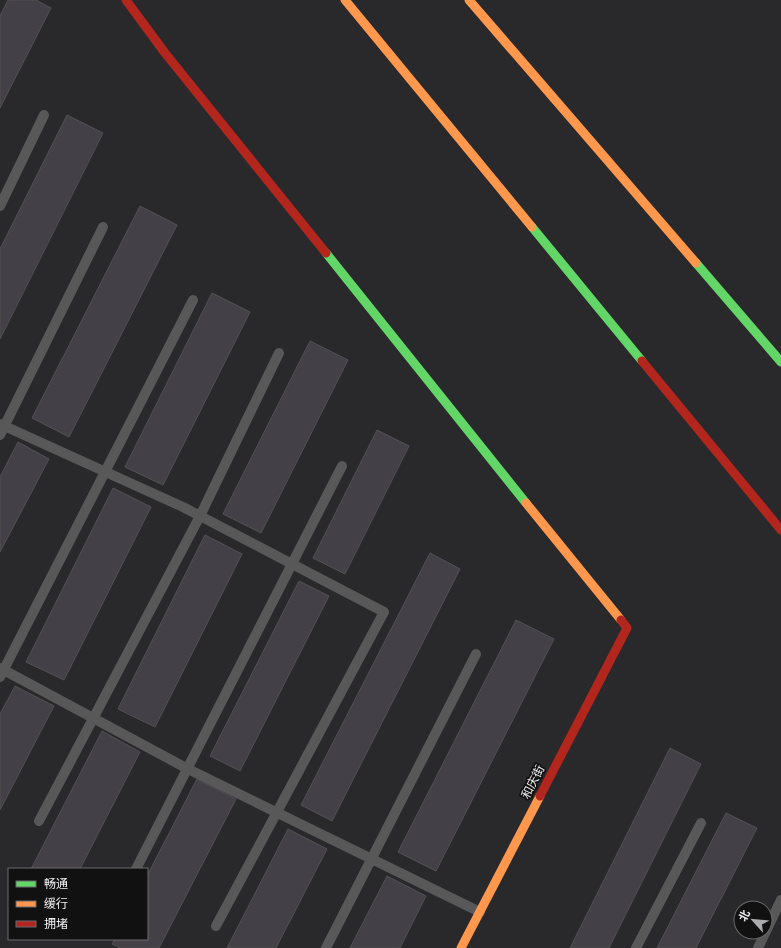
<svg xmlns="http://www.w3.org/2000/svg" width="781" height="948" viewBox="0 0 781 948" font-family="Raleway,'Noto Sans SC',sans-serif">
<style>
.building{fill:#444047;stroke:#525153}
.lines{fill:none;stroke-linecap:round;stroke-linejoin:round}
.lane{stroke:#595858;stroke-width:10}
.fast{stroke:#63d668;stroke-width:9}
.slow{stroke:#ff974d;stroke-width:9}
.jam{stroke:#b3261e;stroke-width:9}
.labels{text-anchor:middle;stroke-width:3.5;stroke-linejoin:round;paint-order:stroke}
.street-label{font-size:12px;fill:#f1f0f2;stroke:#121112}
</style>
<rect width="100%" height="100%" fill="#29282a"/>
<!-- building -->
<g class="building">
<polygon points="8,0 36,0 51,8 0,108 0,16"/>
<polygon points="67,115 103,133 0,339 0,249"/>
<polygon points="140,206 177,225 69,437 32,418"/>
<polygon points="212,293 250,312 163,485 125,467"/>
<polygon points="310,341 348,360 261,533 223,514"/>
<polygon points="377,430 409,446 345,574 313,558"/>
<polygon points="18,442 49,459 0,552 0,477"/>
<polygon points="113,488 151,507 64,680 26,662"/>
<polygon points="205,535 242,554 155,727 118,709"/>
<polygon points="430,553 460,569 332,821 301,805"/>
<polygon points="299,581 329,596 240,771 210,756"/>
<polygon points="516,620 554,639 436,871 398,852"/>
<polygon points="15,686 54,706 0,810 0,714"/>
<polygon points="102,731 140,752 80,869 31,869"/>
<polygon points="670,748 701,764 609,948 570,948"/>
<polygon points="197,779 236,799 159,948 120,948 112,944 115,939 147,939 147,876"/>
<polygon points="726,813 757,828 696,948 657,948"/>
<polygon points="288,829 327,849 276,948 227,948"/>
<polygon points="387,876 426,896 400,948 350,948"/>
</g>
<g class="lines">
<!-- lane -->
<g class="lane">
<polyline points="0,206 44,115"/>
<polyline points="0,424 183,507 384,612 216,926"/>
<polyline points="0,435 103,227"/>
<polyline points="0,668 188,769 480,912"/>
<polyline points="0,677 193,300"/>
<polyline points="39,821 200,516 279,353"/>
<polyline points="136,869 342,466"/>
<polyline points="326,948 476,654"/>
<polyline points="636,948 701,823"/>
<polyline points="758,948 781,900"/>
</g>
<!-- fast -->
<g class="fast">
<polyline points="532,227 642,361"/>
<polyline points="326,253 526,503"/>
<polyline points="696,263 781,362"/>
</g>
<!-- slow -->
<g class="slow">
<polyline points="345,0 532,227"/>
<polyline points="469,0 696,263"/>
<polyline points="526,503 621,620"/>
<polyline points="461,948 540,796"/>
</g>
<!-- jam -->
<g class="jam">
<polyline points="126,0 165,53 326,253"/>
<polyline points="642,361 781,530"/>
<polyline points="540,796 627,628 621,620"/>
</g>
</g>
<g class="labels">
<!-- street labels -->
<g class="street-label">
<text transform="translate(533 782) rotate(-63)" y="4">和庆街</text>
</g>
</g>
<!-- legend -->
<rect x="8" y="868" width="140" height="72" fill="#121112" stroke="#6b6a6c"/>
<rect x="16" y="881" width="20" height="6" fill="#63d668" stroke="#6b6a6c"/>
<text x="44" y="888" font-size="12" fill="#f1f0f2">畅通</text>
<rect x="16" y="901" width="20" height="6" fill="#ff974d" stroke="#6b6a6c"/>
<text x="44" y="908" font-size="12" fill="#f1f0f2">缓行</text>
<rect x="16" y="921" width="20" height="6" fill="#b3261e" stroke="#6b6a6c"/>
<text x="44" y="928" font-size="12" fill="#f1f0f2">拥堵</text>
<!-- north arrow -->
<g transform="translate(753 920) rotate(297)"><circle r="19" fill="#121112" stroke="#6b6a6c"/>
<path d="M0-3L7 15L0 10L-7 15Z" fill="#abaaac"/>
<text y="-6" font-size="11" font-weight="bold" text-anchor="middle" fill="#f1f0f2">北</text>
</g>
</svg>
